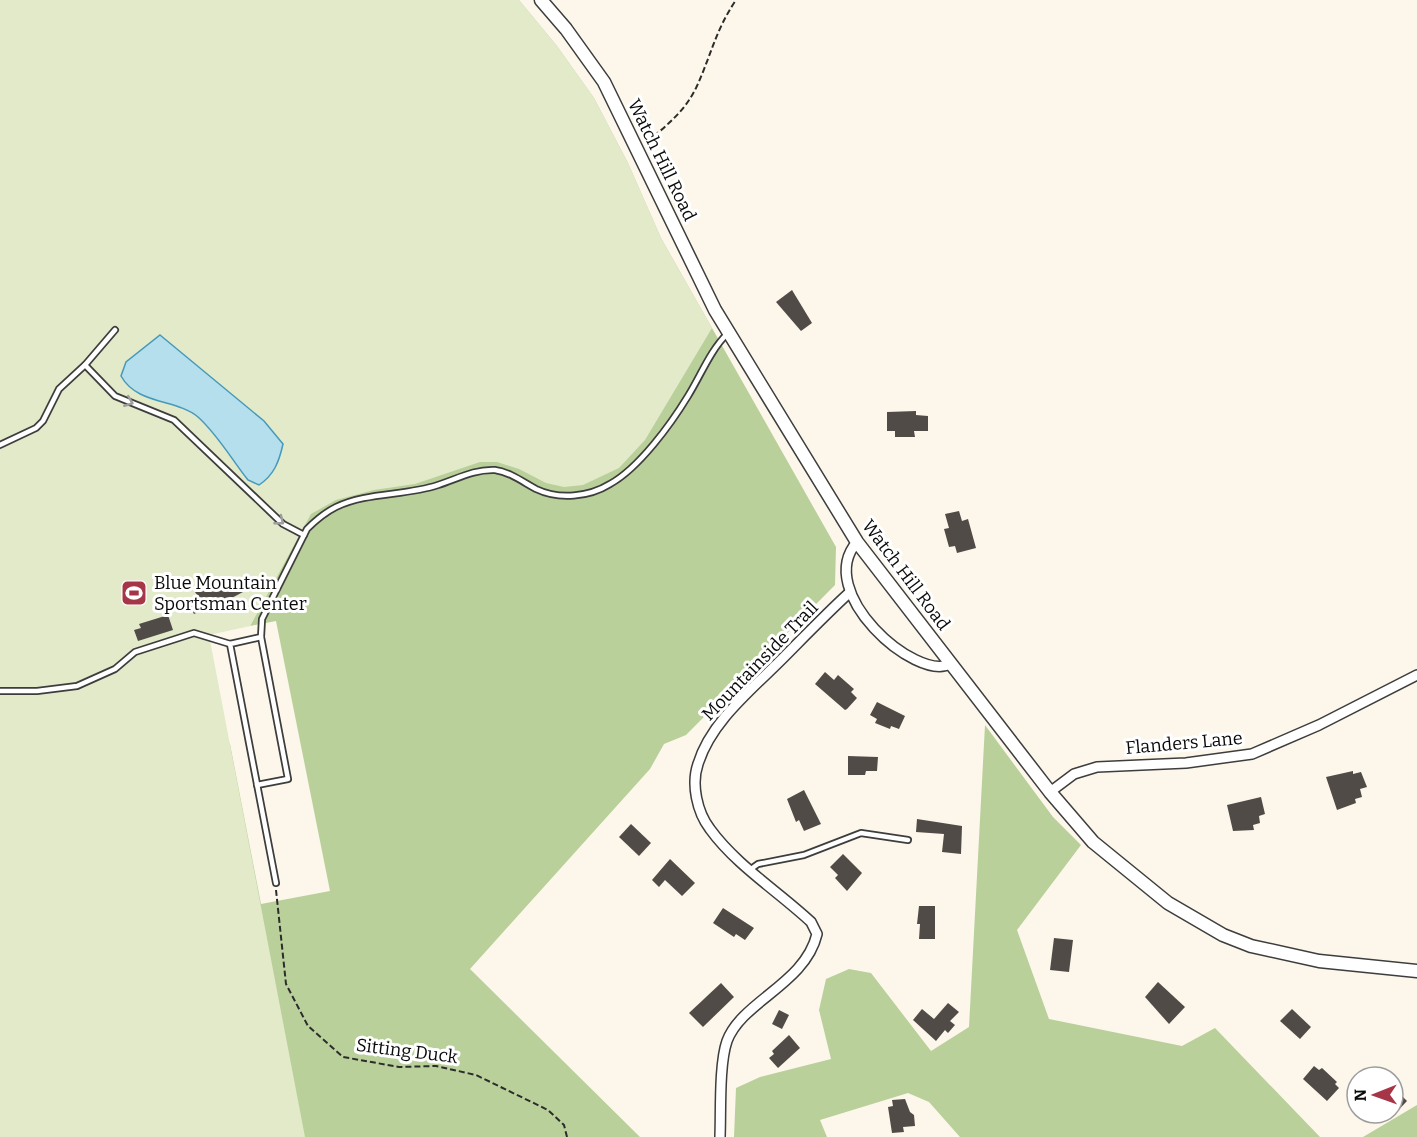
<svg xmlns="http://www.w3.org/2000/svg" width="1417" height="1137" viewBox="0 0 1417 1137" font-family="Bitter,serif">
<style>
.forest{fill:#b9d09a;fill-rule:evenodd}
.pitch{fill:#e2eac9}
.water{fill:#b5dfed;stroke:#4699ba;stroke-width:1.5}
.building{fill:#514b48}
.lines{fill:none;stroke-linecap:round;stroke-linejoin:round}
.service-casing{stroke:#3d3d3d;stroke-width:8}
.minor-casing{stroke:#3d3d3d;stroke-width:12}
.tertiary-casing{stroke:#3d3d3d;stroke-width:15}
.path{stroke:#2c2c2c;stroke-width:2;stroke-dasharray:6 3;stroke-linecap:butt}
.service{stroke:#fff;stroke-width:4.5}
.minor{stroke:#fff;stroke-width:9}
.tertiary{stroke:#fff;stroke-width:12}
.oneway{stroke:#9d9d9d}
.labels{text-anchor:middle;stroke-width:6;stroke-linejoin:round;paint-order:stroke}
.street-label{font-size:18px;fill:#0a0a0a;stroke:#fff}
.poi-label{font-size:18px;fill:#0a0a0a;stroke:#fff;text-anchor:start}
</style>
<rect width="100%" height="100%" fill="#fcf7ea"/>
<!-- forest -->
<g class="forest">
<path d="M0,0H519L557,46L594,98L628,163L661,238L836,547L835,585L686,735L664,744L650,769L470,969L640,1137H0ZM285,561L250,626L276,621L330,891L261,904L230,744L115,641Z"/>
<polygon points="985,725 1053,817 1081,845 1017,930 1049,1019 1182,1046 1215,1028 1320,1137 960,1137 929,1102 908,1093 820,1120 827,1137 734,1137 736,1088 760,1077 831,1059 819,1010 826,979 849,969 871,973 931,1051 969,1027"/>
<polygon points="1417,1105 1417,1137 1363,1137"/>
</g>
<!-- pitch -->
<polygon class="pitch" points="0,0 519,0 557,46 594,98 628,163 661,238 712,328 645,440 619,468 583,485 564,487 546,483 519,469 497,462 480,462 415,484 374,490 336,500 311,514 250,626 209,635 305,1137 0,1137"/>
<!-- water -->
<path class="water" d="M160,335L264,421L283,444C279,462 274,475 259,485L248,480C232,460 218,435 198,417C177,399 137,405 121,376L126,362Z"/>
<!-- building -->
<g class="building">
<polygon points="792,290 812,323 801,331 776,302"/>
<polygon points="916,411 916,415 928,416 928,431 914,431 915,437 895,437 895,431 887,431 887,412"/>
<polygon points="959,511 962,521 968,519 976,548 957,553 955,546 949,547 944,529 949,528 945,514"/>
<polygon points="236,578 243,592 207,611 205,609 194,614 192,610 188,612 183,601 197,595 195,592"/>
<polygon points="168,615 173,630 138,641 134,630 141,628 139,624"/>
<polygon points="825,672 834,680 838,675 854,689 851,692 857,698 847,709 845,710 815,684"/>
<polygon points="877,702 905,716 899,729 891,726 890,729 875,723 877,719 870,715"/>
<polygon points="848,756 878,757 877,771 866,771 865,775 848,775"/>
<polygon points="1353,771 1353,774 1361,772 1367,787 1360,789 1362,797 1355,799 1356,803 1337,810 1326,777"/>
<polygon points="804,790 821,824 804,831 799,820 796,822 787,799"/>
<polygon points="1261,797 1265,814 1259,816 1260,823 1253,825 1254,830 1233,831 1227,805"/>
<polygon points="917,819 962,826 961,854 942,852 944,834 916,832"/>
<polygon points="631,824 651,843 639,856 619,837"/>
<polygon points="843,854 862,873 847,891 835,878 838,875 830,867"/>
<polygon points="670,859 695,883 682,896 665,880 659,887 652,880"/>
<polygon points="919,906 935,906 935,939 919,939 920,924 917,924"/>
<polygon points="723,908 754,928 745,940 736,934 734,937 713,923"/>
<polygon points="1054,938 1073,940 1069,972 1050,970"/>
<polygon points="1158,982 1185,1007 1169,1024 1145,997"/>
<polygon points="721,983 734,997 703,1027 689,1013"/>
<polygon points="948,1003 959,1012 950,1021 955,1025 948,1033 945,1030 936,1041 913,1020 922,1009 934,1019"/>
<polygon points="1292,1009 1311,1027 1300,1039 1280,1021"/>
<polygon points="779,1010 789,1015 782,1029 772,1024"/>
<polygon points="789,1035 800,1048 778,1068 769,1058 774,1054 772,1051"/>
<polygon points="1314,1066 1319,1070 1322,1068 1337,1082 1335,1084 1339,1088 1327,1101 1303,1079"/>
<polygon points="1393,1087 1407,1101 1393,1116"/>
<polygon points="905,1099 910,1112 914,1115 915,1126 903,1127 904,1132 892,1133 888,1107 893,1106 892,1100"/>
</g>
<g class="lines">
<!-- service casing -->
<g class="service-casing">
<g id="service">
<polyline points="85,365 115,396 174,420 283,524 304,535"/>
<polyline points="0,445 36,428 43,421 59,389 85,365 115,330"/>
<polyline points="0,691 37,691 77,686 115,669 135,652 194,633 230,644"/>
<polyline points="257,785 288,779 261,637"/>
<polyline points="751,869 758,864 804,855 861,833 908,840"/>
<path d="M276,883L230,644L261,637L262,619L307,529C316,520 324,513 336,507C367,492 405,496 438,485C457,479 474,469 495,470C510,472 523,482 536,489C559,500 589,497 610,484C639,468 671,424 688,396C701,375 710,351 727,334"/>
</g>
</g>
<!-- minor casing -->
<g class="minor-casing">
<g id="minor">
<path d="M857,542C813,592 916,682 950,664"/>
<polyline points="1050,792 1074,774 1097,767 1186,763 1252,754 1319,725 1417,675"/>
<path d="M720,1137C721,1111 719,1064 727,1041C742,1001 805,984 817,934L811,922C779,892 736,865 710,829C697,812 691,784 698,764C711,722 750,691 780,661C803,638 825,615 849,593"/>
</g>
</g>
<!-- tertiary casing -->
<g class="tertiary-casing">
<polyline id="tertiary" points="541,0 566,29 604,82 715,310 857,542 1050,792 1093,842 1168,903 1223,935 1251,946 1319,961 1417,971"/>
</g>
<!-- path -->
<g class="path">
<path d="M647,142C666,126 685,111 696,88C711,56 715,31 736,0"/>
<polyline points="276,890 286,984 308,1026 343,1057 399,1067 436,1066 476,1075 548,1110 564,1125 567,1137"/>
</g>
<!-- service -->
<use href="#service" class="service"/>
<!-- minor -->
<use href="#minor" class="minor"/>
<!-- tertiary -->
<use href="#tertiary" class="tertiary"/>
</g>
<!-- one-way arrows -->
<defs><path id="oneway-chevron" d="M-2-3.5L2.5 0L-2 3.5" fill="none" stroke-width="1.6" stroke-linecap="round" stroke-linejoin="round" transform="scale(1.5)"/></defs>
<g class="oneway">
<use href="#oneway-chevron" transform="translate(129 402) rotate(22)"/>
<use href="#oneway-chevron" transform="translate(280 521) rotate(38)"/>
</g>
<!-- icons -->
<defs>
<g id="stadium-square" transform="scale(1.35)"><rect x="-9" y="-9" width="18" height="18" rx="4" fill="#a73548" stroke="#fff"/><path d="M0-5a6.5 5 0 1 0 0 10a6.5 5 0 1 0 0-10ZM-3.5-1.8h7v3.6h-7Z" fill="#fff"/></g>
</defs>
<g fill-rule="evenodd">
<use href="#stadium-square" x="134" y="593"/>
</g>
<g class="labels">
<!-- street labels -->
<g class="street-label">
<text transform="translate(662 160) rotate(64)" y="6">Watch Hill Road</text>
<text transform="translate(906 575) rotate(53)" y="6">Watch Hill Road</text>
<text transform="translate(760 661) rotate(-46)" y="6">Mountainside Trail</text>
<text transform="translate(1184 743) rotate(-5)" y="6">Flanders Lane</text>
<text transform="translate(407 1051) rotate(7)" y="6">Sitting Duck</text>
</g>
<!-- poi labels -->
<g class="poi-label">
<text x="154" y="589">Blue Mountain<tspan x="154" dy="21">Sportsman Center</tspan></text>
</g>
</g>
<!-- north arrow -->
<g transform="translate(1375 1095) rotate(269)"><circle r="28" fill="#ffffff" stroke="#9d9d9d" stroke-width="1.5"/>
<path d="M0-4.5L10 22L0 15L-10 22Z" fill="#a73548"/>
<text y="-9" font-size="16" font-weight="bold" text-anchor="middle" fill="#0a0a0a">N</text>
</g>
</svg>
